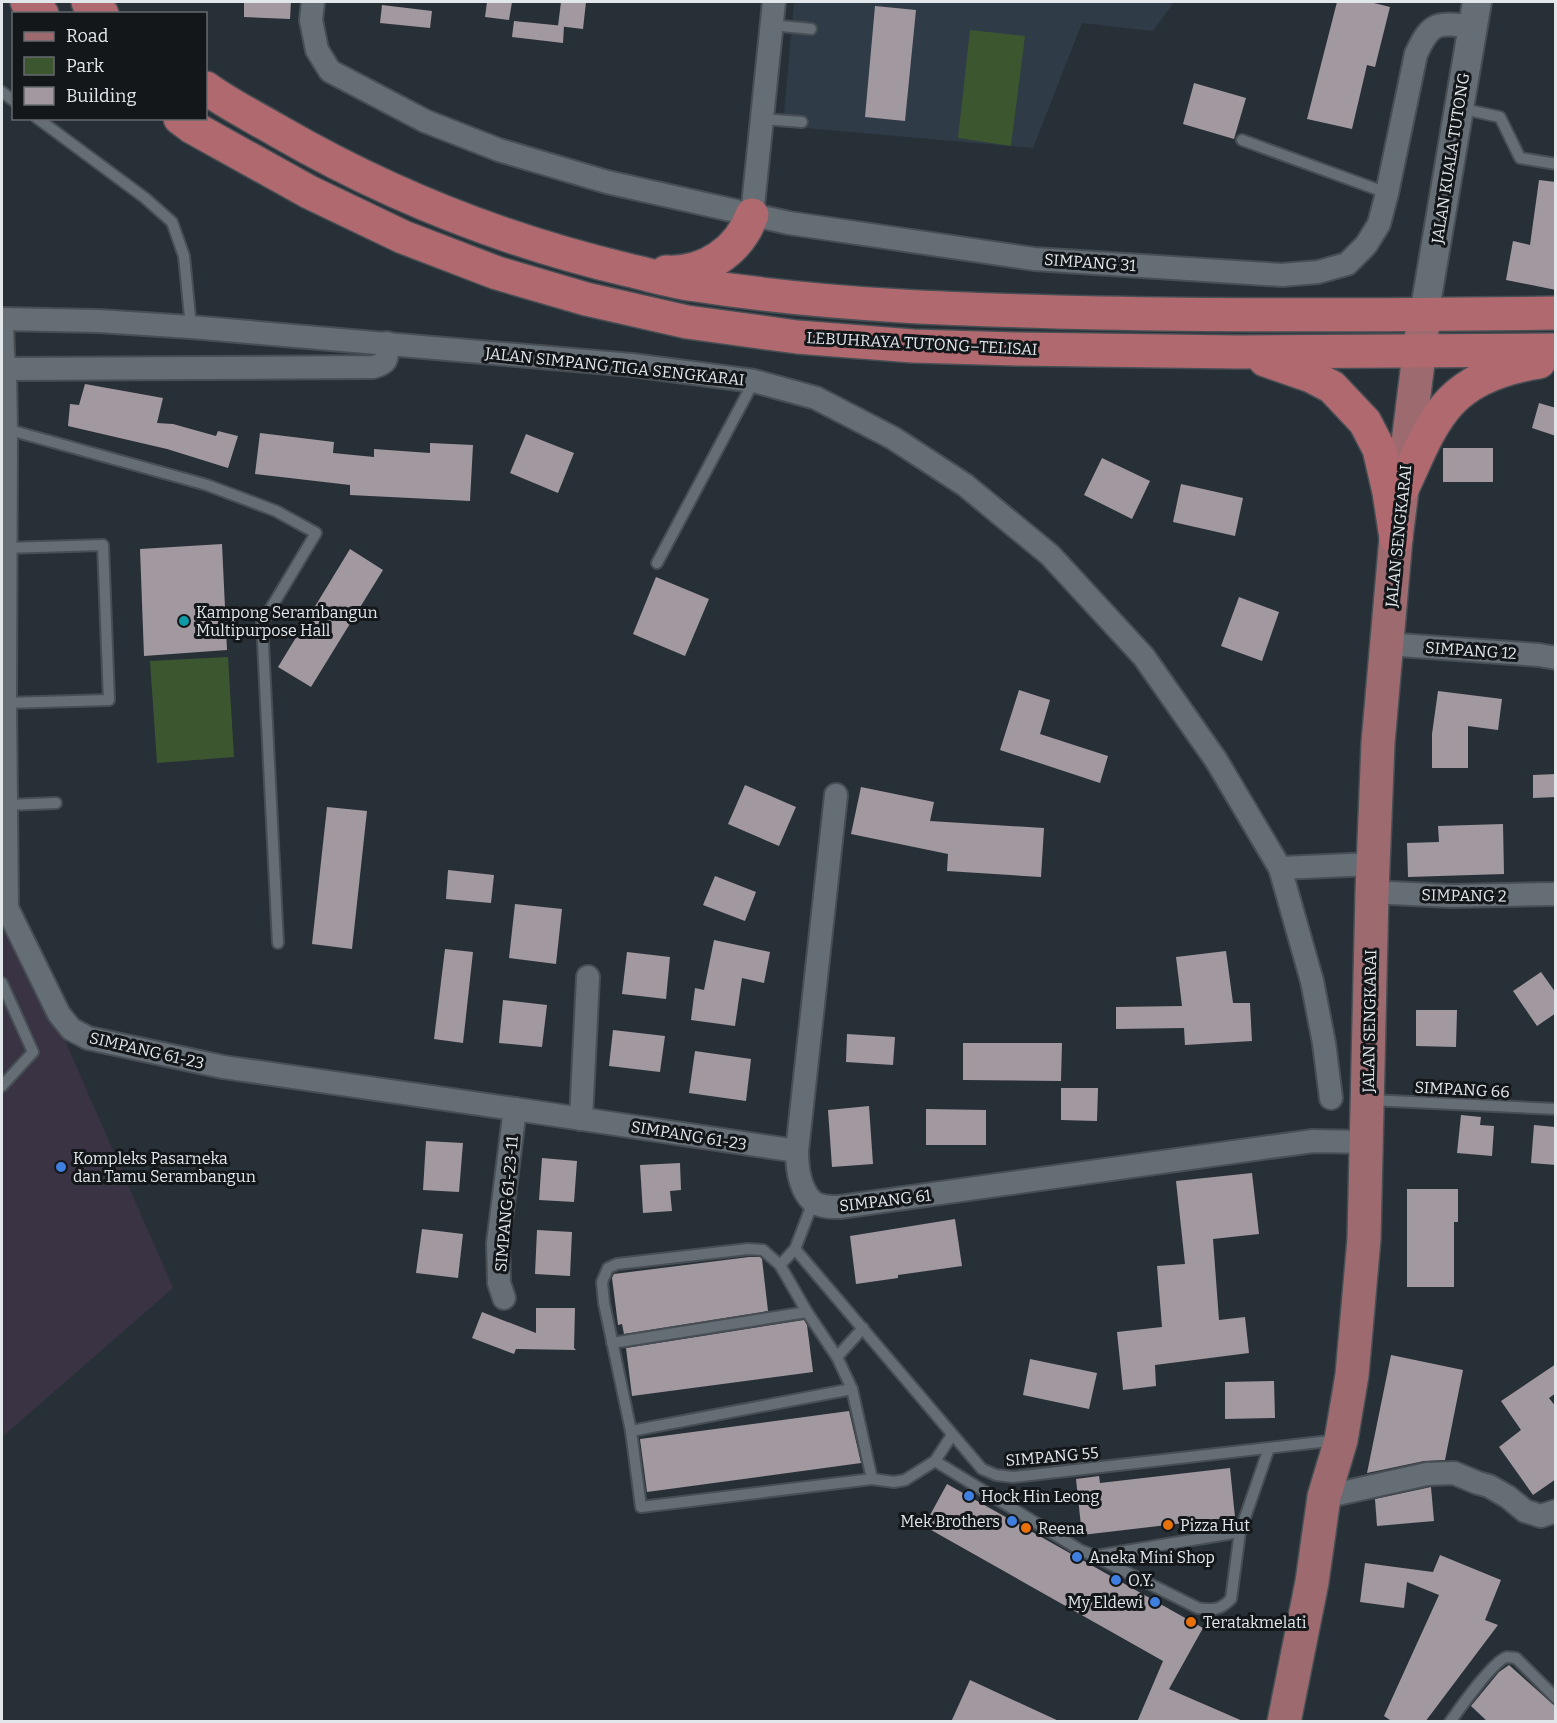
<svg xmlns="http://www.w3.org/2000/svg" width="1557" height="1723" viewBox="0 0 1557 1723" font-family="Bitter,serif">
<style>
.commercial{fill:#393343}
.built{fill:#2f3b46}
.green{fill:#3c5730}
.building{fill:#a298a0}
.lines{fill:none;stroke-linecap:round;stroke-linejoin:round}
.service-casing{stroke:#474e54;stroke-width:14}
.minor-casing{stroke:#474e54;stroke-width:26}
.tertiary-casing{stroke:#474e54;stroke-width:32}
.primary-casing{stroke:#474e54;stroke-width:36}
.trunk-casing{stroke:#474e54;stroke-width:36}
.service{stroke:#656d75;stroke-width:10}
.minor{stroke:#656d75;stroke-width:22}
.tertiary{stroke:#656d75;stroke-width:28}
.primary{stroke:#9d6a70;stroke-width:33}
.trunk{stroke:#b0696e;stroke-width:33}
.culture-dot{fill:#0f9aa8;stroke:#14171a;stroke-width:2}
.shop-dot{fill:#3f7fe0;stroke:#14171a;stroke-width:2}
.food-dot{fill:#e8710a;stroke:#14171a;stroke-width:2}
.labels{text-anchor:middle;stroke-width:6;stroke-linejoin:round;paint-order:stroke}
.street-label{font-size:16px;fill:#e2e7ec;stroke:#14171a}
.poi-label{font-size:16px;fill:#e2e7ec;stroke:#14171a;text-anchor:start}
</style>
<rect width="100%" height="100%" fill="#283037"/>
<!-- commercial -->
<polygon class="commercial" points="2,897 2,909 67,1045 173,1288 2,1437"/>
<!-- built -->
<polygon class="built" points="794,2 1174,2 1153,31 1082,23 1033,148 783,126"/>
<!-- green -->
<g class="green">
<polygon points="970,30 1025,36 1011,146 958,138"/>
<polygon points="228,657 234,757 157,763 150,661"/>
</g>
<!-- building -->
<g class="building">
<polygon points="244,2 291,2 290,19 244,17"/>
<polygon points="487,2 512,2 509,20 485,17"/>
<polygon points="561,2 586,2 583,29 558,26"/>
<polygon points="1337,2 1370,2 1390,7 1375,67 1367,65 1352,129 1307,119"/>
<polygon points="382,5 432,11 430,28 380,23"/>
<polygon points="875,6 916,10 905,121 865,117"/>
<polygon points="514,21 564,26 563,43 512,37"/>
<polygon points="1194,83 1246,98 1234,139 1183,124"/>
<polygon points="1539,180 1556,182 1556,290 1506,280 1513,241 1530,245"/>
<polygon points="85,384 163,398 157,423 173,424 216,436 218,431 238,436 228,468 167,449 68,426 70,404 79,405"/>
<polygon points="1539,403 1556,408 1556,436 1532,428"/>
<polygon points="260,433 334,442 333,453 374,457 374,449 430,453 430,443 473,445 470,501 350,495 350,485 255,474"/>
<polygon points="526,434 574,453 558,493 510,473"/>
<rect x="1443" y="448" width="50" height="34"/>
<polygon points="1102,458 1150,481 1132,519 1084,495"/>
<polygon points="1181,484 1243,498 1235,536 1173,522"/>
<polygon points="222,544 227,650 144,656 140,549"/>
<polygon points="350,549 383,570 311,687 278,667"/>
<polygon points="656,577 709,599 685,656 633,634"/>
<polygon points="1239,597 1279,612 1262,661 1221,646"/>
<polygon points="1019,690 1050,700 1040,734 1108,756 1100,783 1000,750"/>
<polygon points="1438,691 1502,699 1498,730 1468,726 1468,768 1432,768 1432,734"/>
<polygon points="1556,774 1556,797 1533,798 1533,775"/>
<polygon points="745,785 796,807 779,846 728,824"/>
<polygon points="861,787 934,802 930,821 1044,828 1041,877 947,871 948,854 851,834"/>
<polygon points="327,807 367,811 352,949 312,944"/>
<polygon points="1503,824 1504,874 1408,877 1407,843 1439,842 1438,826"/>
<polygon points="448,870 494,875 491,903 446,899"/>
<polygon points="715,876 756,892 745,921 703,905"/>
<polygon points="515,904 562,909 556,964 509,958"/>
<polygon points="714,940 770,952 764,983 742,978 735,1026 691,1020 695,988 704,990"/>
<polygon points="445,949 473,952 463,1043 434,1039"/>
<polygon points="1226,951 1233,1003 1250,1003 1252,1041 1185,1045 1184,1028 1116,1029 1116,1007 1182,1006 1176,957"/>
<polygon points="627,952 670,957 666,999 622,994"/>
<polygon points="1541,972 1556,993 1556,1013 1537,1026 1513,991"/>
<polygon points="503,1000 547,1005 542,1047 499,1043"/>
<polygon points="1416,1010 1457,1010 1456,1047 1416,1046"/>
<polygon points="613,1030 665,1036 660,1072 609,1066"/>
<polygon points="847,1034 895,1037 893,1065 846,1062"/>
<polygon points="963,1043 1062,1043 1061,1081 963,1080"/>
<polygon points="695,1051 751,1059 746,1101 689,1093"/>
<polygon points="1061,1088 1098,1088 1097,1121 1061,1120"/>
<polygon points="869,1106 873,1164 832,1167 828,1110"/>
<polygon points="926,1109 986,1110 986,1145 926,1145"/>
<polygon points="1461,1115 1481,1117 1480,1125 1494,1126 1492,1156 1457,1153"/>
<polygon points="1534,1125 1555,1127 1556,1165 1531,1163"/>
<polygon points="426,1141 463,1143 459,1192 423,1190"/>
<polygon points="542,1158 577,1161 574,1202 539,1200"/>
<polygon points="680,1163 681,1190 670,1191 672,1211 643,1213 640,1165"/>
<polygon points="1252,1173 1259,1234 1213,1239 1219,1320 1245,1317 1249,1353 1155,1365 1156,1386 1123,1390 1117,1332 1162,1327 1157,1266 1185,1264 1176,1181"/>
<polygon points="1407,1189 1458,1189 1458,1222 1454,1222 1454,1287 1407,1287"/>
<polygon points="955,1219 962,1266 898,1275 898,1278 856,1284 850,1236"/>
<polygon points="422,1229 463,1234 458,1278 416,1273"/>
<polygon points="537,1230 572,1232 570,1276 535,1274"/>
<polygon points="749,1257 760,1257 762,1259 768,1311 624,1334 622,1324 618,1325 612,1278 614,1274"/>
<polygon points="536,1308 575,1308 574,1348 576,1350 516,1349 514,1354 472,1338 482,1312 536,1333"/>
<polygon points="804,1320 807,1325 813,1372 632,1396 626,1348"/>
<polygon points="1391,1355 1463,1370 1445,1460 1424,1461 1367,1473"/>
<polygon points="1030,1359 1097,1373 1089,1409 1023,1395"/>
<polygon points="1556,1364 1556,1393 1549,1398 1556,1407 1556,1479 1533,1495 1499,1447 1521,1430 1501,1401"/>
<polygon points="1274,1381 1275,1418 1225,1419 1225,1382"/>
<polygon points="849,1411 861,1463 647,1492 640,1439"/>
<polygon points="1230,1468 1235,1517 1082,1535 1076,1479 1099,1476 1100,1483"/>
<polygon points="947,1484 1203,1628 1169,1689 1245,1722 1137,1722 1163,1661 924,1526"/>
<polygon points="1431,1487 1434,1521 1377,1526 1375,1499"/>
<polygon points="1440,1555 1501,1580 1485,1620 1498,1625 1425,1722 1393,1722 1384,1716 1439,1595 1407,1582 1404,1608 1360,1602 1365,1563 1433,1572"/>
<polygon points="1509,1665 1556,1707 1556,1722 1488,1722 1471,1706 1499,1672"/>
<polygon points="970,1680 1061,1722 951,1722"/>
</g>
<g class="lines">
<!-- service casing -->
<g class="service-casing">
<g id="service">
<polyline points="772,25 811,29"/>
<polyline points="2,92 14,101"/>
<polyline points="1459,108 1500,117 1520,158 1556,164"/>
<polyline points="37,118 145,198 172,222 184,256 191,327"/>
<polyline points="762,119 802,122"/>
<polyline points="1242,140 1387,193"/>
<polyline points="6,429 207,485 276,511 316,533 262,623 278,943"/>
<polyline points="5,548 103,545 109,700 5,703"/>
<polyline points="657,563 754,381"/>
<polyline points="7,805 56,803"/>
<polyline points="2,983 33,1052 2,1086"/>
<polyline points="1370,1100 1556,1109"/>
<polyline points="813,1202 795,1249 780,1265 807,1312 837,1357 852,1389 872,1479"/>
<polyline points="795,1249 982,1469 996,1475 1013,1477 1338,1440"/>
<polyline points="612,1343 807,1312"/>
<polyline points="837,1357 863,1328"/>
<polyline points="852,1389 631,1431 641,1507 872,1479 894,1482 905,1480 935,1461 952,1435"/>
<polyline points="631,1431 604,1303 602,1282 608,1268 617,1264 748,1249 763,1250 780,1265"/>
<polyline points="935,1461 1080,1550 1095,1556 1240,1532 1269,1448"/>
<path d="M1096,1557L1198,1608C1213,1610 1219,1611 1231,1599L1240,1532"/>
<path d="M1450,1722C1459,1709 1494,1660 1507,1657C1510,1657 1513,1658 1516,1658L1556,1698"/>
</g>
</g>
<!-- minor casing -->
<g class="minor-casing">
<g id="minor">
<path d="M313,2L311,20L317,50L330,71L425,121L499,150L607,182L789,223L1034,259L1282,275L1318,272L1347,264L1366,245L1379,224L1387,193L1416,54C1431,21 1438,22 1472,27"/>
<polyline points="752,215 774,2"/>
<polyline points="2,319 98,321 191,327 632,365 754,381 816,398 893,438 965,485 1050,555 1144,657 1216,760 1280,868 1373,864"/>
<polyline points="2,324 3,354 5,369 6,429 5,703 7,908 59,1014 71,1029 88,1038 223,1067 515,1109 797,1151"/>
<path d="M2,369L373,367C389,363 387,358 387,343"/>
<polyline points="1386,644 1539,655 1556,658"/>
<path d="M836,795L797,1151C797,1168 799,1188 812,1201C819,1207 831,1207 840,1207L1313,1141L1366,1142"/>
<polyline points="1280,868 1312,981 1324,1043 1331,1098"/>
<polyline points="1372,892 1450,896 1556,894"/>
<polyline points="581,1119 588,977"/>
<polyline points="504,1298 499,1283 498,1243 515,1109"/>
<polyline points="1324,1497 1427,1474 1454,1473 1478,1483 1489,1486 1508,1497 1525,1511 1541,1516 1556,1511"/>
</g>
</g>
<!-- tertiary casing -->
<g class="tertiary-casing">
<polyline id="tertiary" points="1424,315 1477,2"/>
</g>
<!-- primary casing -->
<g class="primary-casing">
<polyline id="primary" points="1284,1722 1312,1582 1324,1497 1341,1440 1352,1375 1364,1239 1372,892 1378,743 1396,538 1424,315"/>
</g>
<!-- trunk casing -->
<g class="trunk-casing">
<g id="trunk">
<polyline points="27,2 42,14"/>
<polyline points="88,2 102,14"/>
<path d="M206,88C228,104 254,117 278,131C387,194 505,241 628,270C650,275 673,282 696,285C830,306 965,310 1101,313C1252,316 1404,315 1556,313"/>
<polyline points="180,118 192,127 309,192 403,237 497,273 586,299 687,322 797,337 913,346 1016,349 1238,352 1556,350"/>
<path d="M666,272C705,274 739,251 752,215"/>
<polyline points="1265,360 1311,376 1332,387 1365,422 1379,449 1389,492 1396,538"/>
<path d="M1403,487C1417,458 1429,424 1451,401C1474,377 1507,367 1539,362"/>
</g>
</g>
<!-- service -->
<use href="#service" class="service"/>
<!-- minor -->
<use href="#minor" class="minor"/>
<!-- tertiary -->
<use href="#tertiary" class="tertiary"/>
<!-- primary -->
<use href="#primary" class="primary"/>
<!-- trunk -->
<use href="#trunk" class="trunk"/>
</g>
<!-- markers -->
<circle class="culture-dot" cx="184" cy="621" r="6"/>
<g class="shop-dot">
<circle cx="61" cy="1167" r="6"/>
<circle cx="969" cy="1496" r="6"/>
<circle cx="1012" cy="1521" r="6"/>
<circle cx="1077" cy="1557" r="6"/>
<circle cx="1116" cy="1580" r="6"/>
<circle cx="1155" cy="1602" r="6"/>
</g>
<g class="food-dot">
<circle cx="1168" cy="1525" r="6"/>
<circle cx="1026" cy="1528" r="6"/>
<circle cx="1191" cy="1622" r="6"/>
</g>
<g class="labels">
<!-- street labels -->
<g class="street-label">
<text transform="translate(1450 158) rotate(-81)" y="6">JALAN KUALA TUTONG</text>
<text transform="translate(1090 262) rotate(4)" y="6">SIMPANG 31</text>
<text transform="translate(922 343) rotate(3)" y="6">LEBUHRAYA TUTONG–TELISAI</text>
<text transform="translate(615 366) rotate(6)" y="6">JALAN SIMPANG TIGA SENGKARAI</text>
<text transform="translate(1398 536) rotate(-84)" y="6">JALAN SENGKARAI</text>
<text transform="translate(1471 650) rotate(4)" y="6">SIMPANG 12</text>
<text transform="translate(1464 895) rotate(1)" y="6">SIMPANG 2</text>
<text transform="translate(1369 1021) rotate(-89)" y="6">JALAN SENGKARAI</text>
<text transform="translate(147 1050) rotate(13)" y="6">SIMPANG 61-23</text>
<text transform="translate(1462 1089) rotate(3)" y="6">SIMPANG 66</text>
<text transform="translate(689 1135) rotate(9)" y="6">SIMPANG 61-23</text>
<text transform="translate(885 1200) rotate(-7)" y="6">SIMPANG 61</text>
<text transform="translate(506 1204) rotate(-85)" y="6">SIMPANG 61-23-11</text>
<text transform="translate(1052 1456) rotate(-5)" y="6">SIMPANG 55</text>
</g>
<!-- poi labels -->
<g class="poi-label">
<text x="196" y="618">Kampong Serambangun<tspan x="196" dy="18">Multipurpose Hall</tspan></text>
<text x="73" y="1164">Kompleks Pasarneka<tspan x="73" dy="18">dan Tamu Serambangun</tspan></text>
<text x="981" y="1502">Hock Hin Leong</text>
<text x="1000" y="1527" text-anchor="end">Mek Brothers</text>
<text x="1180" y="1531">Pizza Hut</text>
<text x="1038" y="1534">Reena</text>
<text x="1089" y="1563">Aneka Mini Shop</text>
<text x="1128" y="1586">O.Y.</text>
<text x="1143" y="1608" text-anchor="end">My Eldewi</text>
<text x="1203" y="1628">Teratakmelati</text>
</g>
</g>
<!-- border -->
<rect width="1557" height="1723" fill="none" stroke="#e2e7ec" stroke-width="6"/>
<!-- legend -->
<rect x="12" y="12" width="195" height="108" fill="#14171a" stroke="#666a6e" stroke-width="1.5"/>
<rect x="24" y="32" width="30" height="9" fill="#9d6a70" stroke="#666a6e" stroke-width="1.5"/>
<text x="66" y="42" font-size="18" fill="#e2e7ec">Road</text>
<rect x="24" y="57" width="30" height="18" fill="#3c5730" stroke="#666a6e" stroke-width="1.5"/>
<text x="66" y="72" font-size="18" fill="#e2e7ec">Park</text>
<rect x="24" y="87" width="30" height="18" fill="#a298a0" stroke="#666a6e" stroke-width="1.5"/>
<text x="66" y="102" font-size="18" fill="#e2e7ec">Building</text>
</svg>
